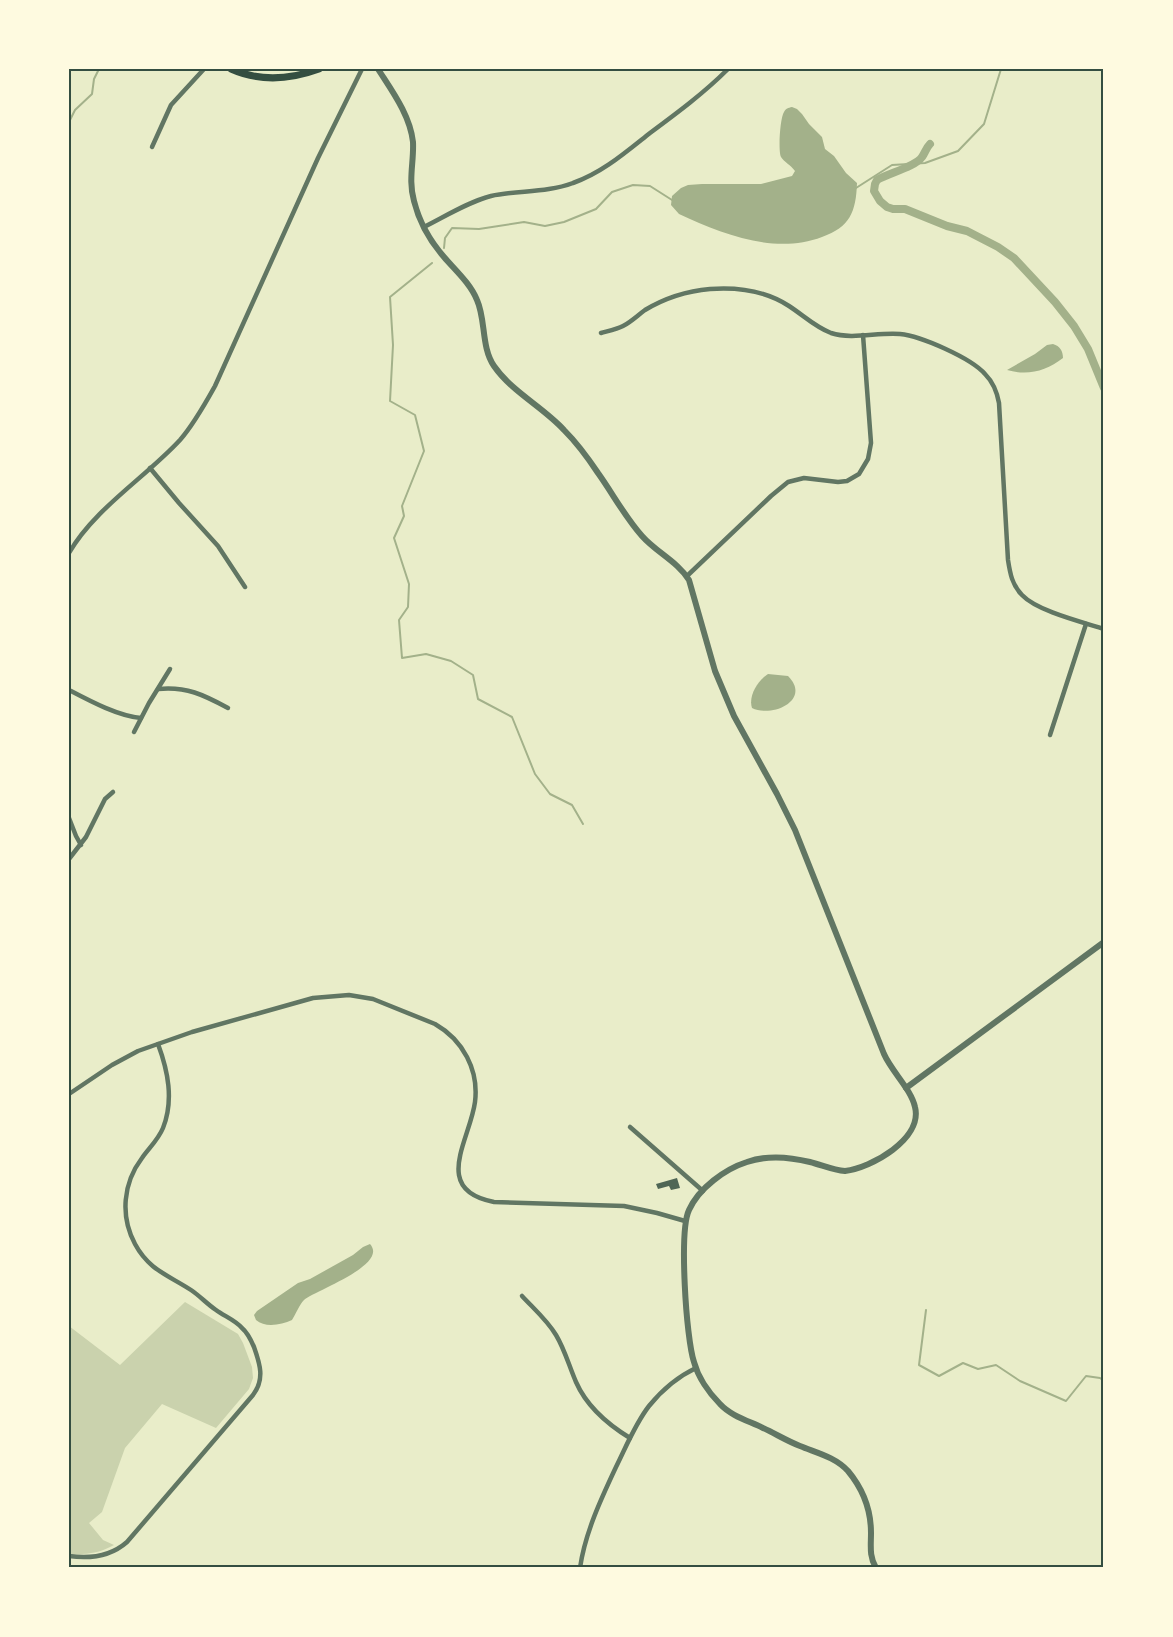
<svg xmlns="http://www.w3.org/2000/svg" width="1173" height="1637" viewBox="0 0 1173 1637" font-family="Helvetica,sans-serif">
<style>
.green{fill:#cad2ad}
.water{fill:#a3b18a}
.lines{fill:none;stroke-linecap:round;stroke-linejoin:round}
.stream{stroke:#a3b18a;stroke-width:2}
.canal{stroke:#a3b18a;stroke-width:8}
.building{fill:#4f6655}
.minor{stroke:#617663;stroke-width:4.5}
.tertiary{stroke:#617663;stroke-width:6}
.secondary{stroke:#344e41;stroke-width:7}
.neatline{fill:none;stroke:#344e41;stroke-width:2}
</style>
<rect width="100%" height="100%" fill="#e9edc9"/>
<!-- green -->
<path class="green" d="M185,1302L238,1334L243,1343L252,1367L253,1378L249,1389L216,1428L162,1404L125,1448L102,1512L89,1523L103,1540L114,1545C100,1553 86,1555 69,1554V1326L120,1365Z"/>
<!-- water -->
<g class="water">
<path d="M792,107L797,109L802,114L809,124L822,137L825,149L834,156L846,173L857,183C856,212 850,227 822,237C775,255 722,234 679,214L671,205L672,196L681,188L688,185L702,184H761L792,176L795,171C791,165 784,162 781,157C778,151 780,118 784,112C786,108 788,108 792,107Z"/>
<path d="M1053,344C1060,346 1063,351 1063,358C1046,371 1028,376 1007,370L1035,354L1047,345Z"/>
<path d="M768,674L788,676C812,700 772,718 752,708C748,696 758,680 768,674Z"/>
<path d="M370,1244C389,1265 316,1290 304,1300C299,1305 296,1314 292,1320C281,1325 265,1328 256,1320L254,1315L257,1311L298,1283L310,1279L353,1255L363,1247Z"/>
</g>
<g class="lines">
<!-- stream -->
<g class="stream">
<polyline points="69,122 75,110 92,94 94,79 99,69"/>
<polyline points="856,188 892,165 925,163 958,151 984,124 1001,69"/>
<polyline points="444,248 445,238 452,228 479,229 524,222 545,226 564,222 596,209 612,192 633,185 650,186 672,200"/>
<polyline points="432,263 390,297 393,345 390,401 415,415 424,451 402,506 404,516 394,538 409,584 408,607 399,620 402,658 426,654 451,661 473,675 478,699 512,717 535,774 550,794 572,805 583,824"/>
<polyline points="926,1310 919,1365 939,1376 963,1363 978,1369 996,1365 1020,1381 1066,1401 1086,1376 1100,1378 1104,1381"/>
</g>
<!-- canal -->
<path class="canal" d="M930,144C926,148 925,153 922,157C915,167 889,173 877,180L875,184L874,191L880,201L887,207L893,209H905L947,226L967,231L998,247L1014,258L1055,302L1074,326L1088,349L1104,388"/>
</g>
<!-- building -->
<polygon class="building" points="677,1178 680,1188 671,1190 669,1186 658,1189 656,1184"/>
<g class="lines">
<!-- minor -->
<g class="minor">
<polyline points="152,147 171,105 204,69"/>
<path d="M424,227C446,216 468,202 491,196C518,190 546,193 573,183C602,173 626,152 650,133C677,113 704,93 728,69"/>
<path d="M601,333C608,331 617,329 623,326C631,322 638,315 645,310C665,298 687,291 710,289C737,287 766,291 789,306C803,315 815,327 831,333C853,340 877,332 900,334C921,336 971,358 985,374C993,382 997,392 999,403L1008,560C1010,573 1012,585 1022,595C1037,611 1082,622 1104,629"/>
<polyline points="150,468 179,503 218,546 245,587"/>
<path d="M69,553C94,509 146,477 180,440C194,424 205,404 215,386L318,158L362,69"/>
<polyline points="687,576 771,496 788,482 804,478 838,482 847,481 859,474 868,459 871,443 863,335"/>
<path d="M158,689C186,686 204,695 228,708"/>
<path d="M69,690C90,701 118,716 141,718"/>
<polyline points="134,732 149,703 170,669"/>
<polyline points="1050,735 1086,624"/>
<polyline points="69,818 76,836 81,845"/>
<polyline points="69,859 86,837 105,799 113,792"/>
<path d="M69,1094L112,1065L138,1051L192,1032L313,998L349,995L373,999L435,1024C463,1040 479,1070 475,1102C470,1140 431,1190 494,1202L624,1206L657,1213L685,1221"/>
<polyline points="630,1127 703,1191"/>
<path d="M522,1296C534,1309 547,1320 556,1335C565,1350 569,1366 576,1382C587,1407 607,1424 630,1438"/>
<path d="M69,1556C90,1559 110,1557 127,1542L253,1395C265,1379 260,1364 254,1347C251,1340 248,1333 242,1328C235,1320 224,1316 216,1310C207,1304 200,1296 191,1290C168,1275 149,1270 135,1244C120,1216 123,1183 142,1158C149,1148 158,1140 163,1128C174,1100 168,1071 158,1044"/>
<path d="M580,1568C585,1533 601,1499 616,1467C626,1447 635,1424 649,1406C662,1390 677,1377 696,1368"/>
</g>
<!-- tertiary -->
<g class="tertiary">
<path d="M378,69C392,91 410,115 413,142C414,162 408,180 414,201C419,221 430,241 444,257C455,270 470,283 477,300C486,320 481,347 494,366C512,392 543,407 564,430C577,443 588,458 598,473C613,494 625,517 642,536C656,552 678,562 689,580L715,671L734,716L777,794L795,830L884,1054C892,1072 911,1089 915,1107C923,1139 871,1168 845,1171C833,1170 822,1165 810,1162C790,1157 767,1155 747,1162C725,1169 699,1188 689,1210C679,1231 686,1338 694,1362C698,1377 709,1393 720,1404C731,1416 749,1421 763,1428C776,1434 787,1441 800,1446C817,1453 835,1457 848,1471C863,1489 871,1509 871,1533C871,1546 869,1556 876,1568"/>
<polyline points="906,1088 1104,942"/>
</g>
<!-- secondary -->
<path class="secondary" d="M231,69C260,82 289,80 319,69"/>
</g>
<!-- border -->
<rect width="1173" height="1637" fill="none" stroke="#fefae0" stroke-width="141"/>
<rect x="70" y="70" width="1032" height="1496" class="neatline"/>
</svg>
